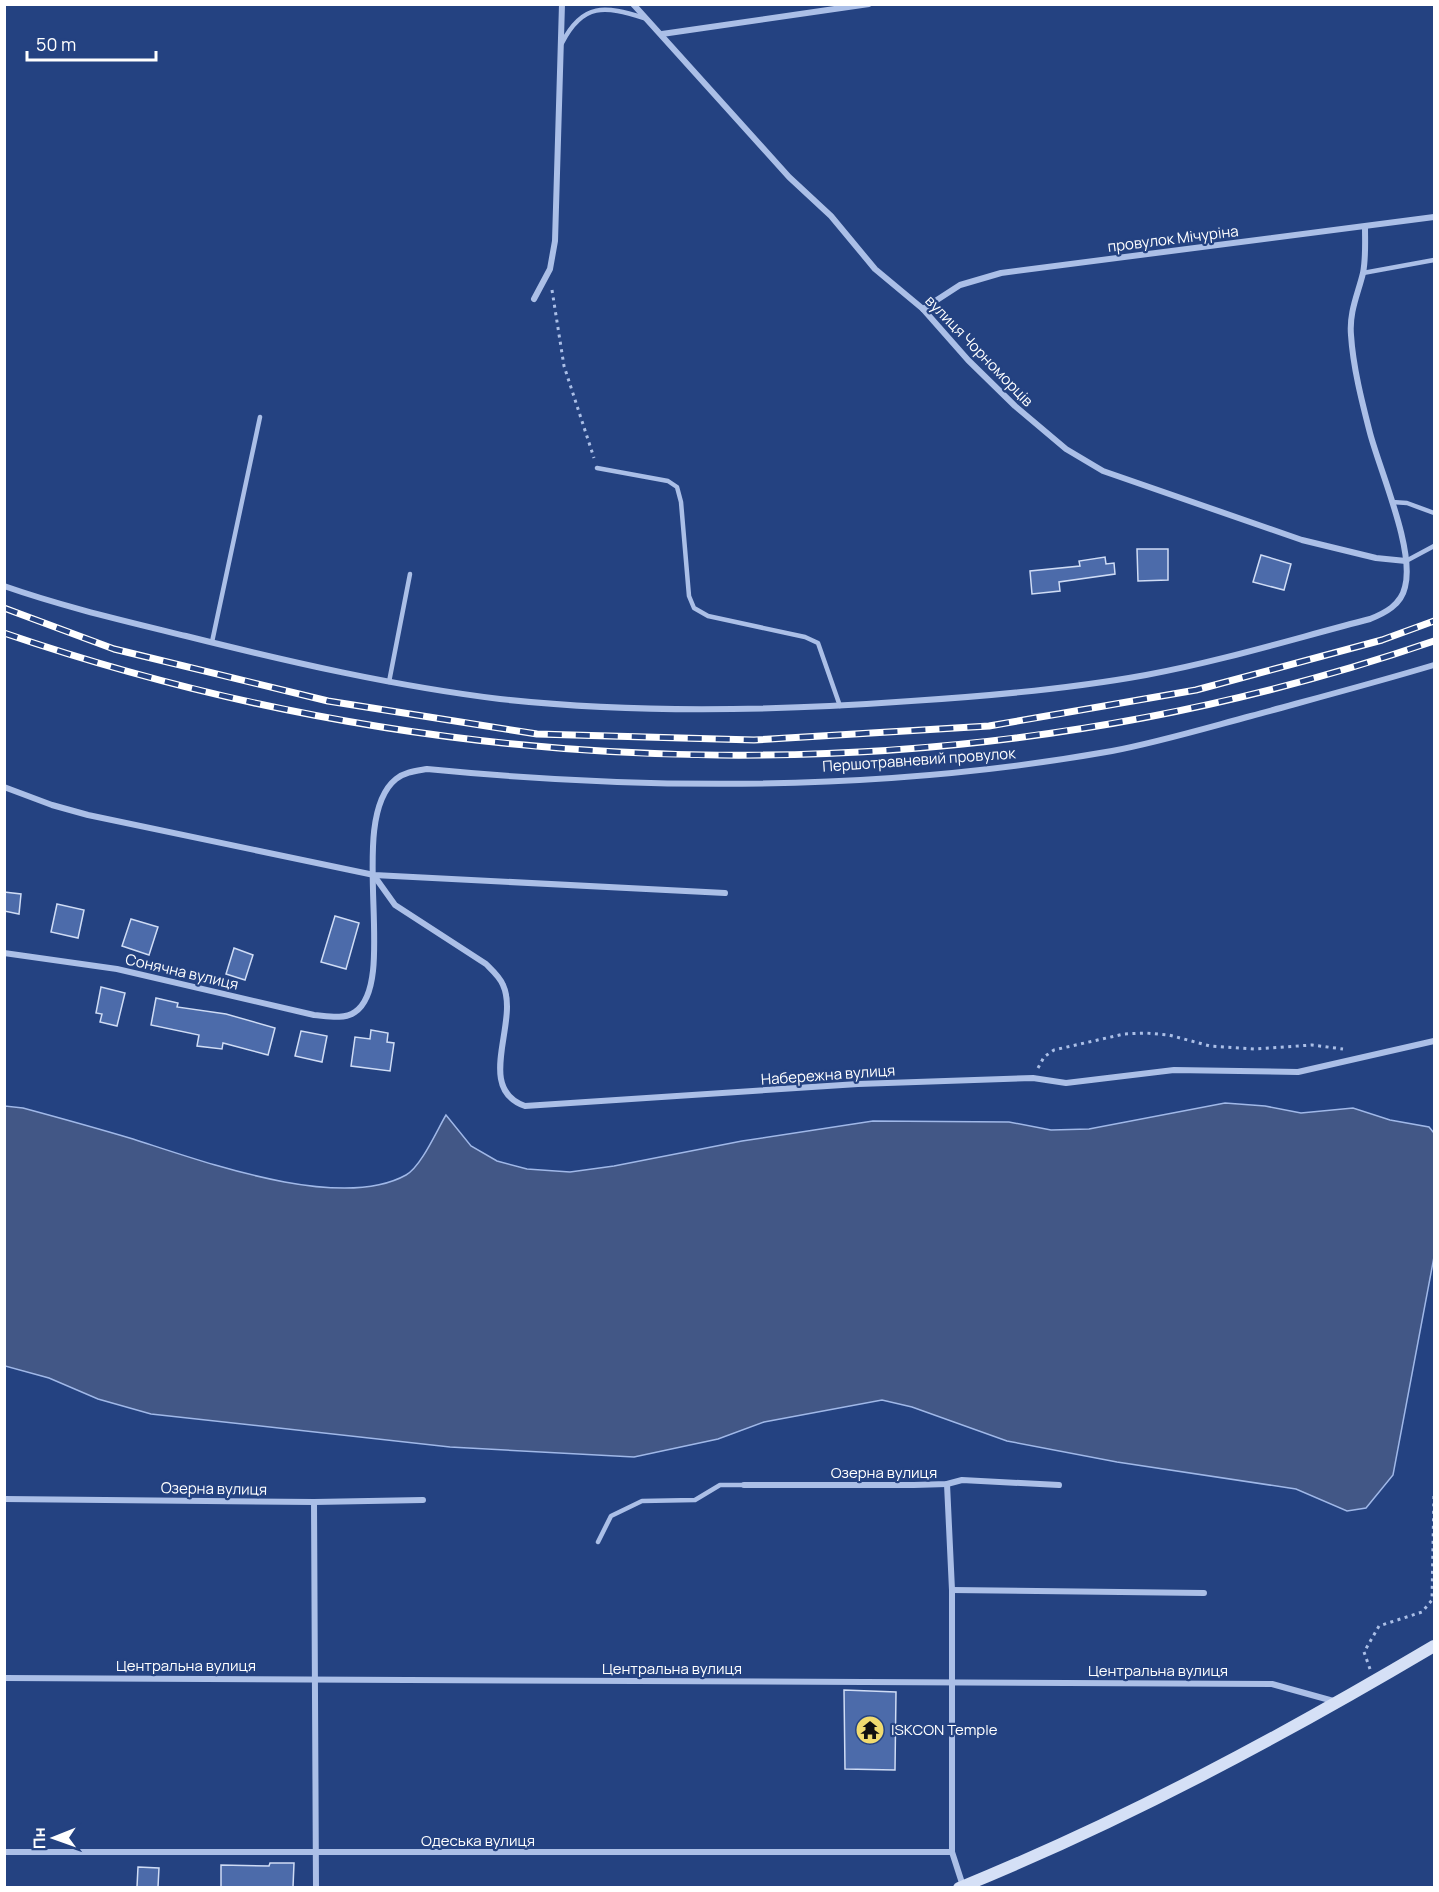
<svg xmlns="http://www.w3.org/2000/svg" width="1439" height="1892" viewBox="0 0 1439 1892" font-family="Manrope,sans-serif">
<style>
.water{fill:#425786;stroke:#a0b8e8;stroke-width:1.5}
.building{fill:#4c6baa;stroke:#cfdcf5;stroke-width:1.5}
.lines{fill:none;stroke-linecap:round;stroke-linejoin:round}
.path{stroke:#abbfe7;stroke-width:3;stroke-dasharray:3 4.5;stroke-linecap:butt}
.service{stroke:#abbfe7;stroke-width:4.5}
.minor{stroke:#abbfe7;stroke-width:6}
.secondary{stroke:#d5e0f6;stroke-width:12}
.rail-casing{stroke:#fff;stroke-width:7}
.rail{stroke:#244281;stroke-width:4.5;stroke-dasharray:14;stroke-linecap:butt}
.labels{text-anchor:middle;stroke-width:4.5;stroke-linejoin:round;paint-order:stroke}
.street-label{font-size:15px;fill:#fff;stroke:#244281}
.poi-label{font-size:15px;fill:#fff;stroke:#244281;text-anchor:start}
</style>
<rect width="100%" height="100%" fill="#244281"/>
<!-- water -->
<path class="water" d="M1225,1103L1265,1106L1301,1113L1353,1108L1390,1120L1429,1127L1434,1133V1257L1393,1475L1366,1508L1347,1511L1296,1489L1117,1462L1007,1441L912,1407L882,1400L764,1422L718,1439L634,1457L450,1447L151,1414L98,1399L49,1378L5,1366V1106L23,1108C60,1118 96,1128 133,1139C202,1161 340,1212 406,1175C421,1167 437,1130 446,1115L471,1146L497,1161L527,1169L570,1172L614,1166L742,1141L873,1121L1009,1122L1051,1130L1089,1129Z"/>
<!-- building -->
<g class="building">
<polygon points="1137,549 1168,549 1168,580 1138,581"/>
<polygon points="1261,555 1291,564 1284,590 1253,582"/>
<polygon points="1105,557 1106,564 1114,563 1115,574 1059,582 1060,591 1032,594 1030,571 1080,566 1079,561"/>
<polygon points="4,892 21,894 19,914 4,911"/>
<polygon points="57,904 84,910 78,938 51,932"/>
<polygon points="335,916 359,923 346,969 321,962"/>
<polygon points="131,919 158,927 149,955 122,946"/>
<polygon points="234,948 253,955 245,980 226,974"/>
<polygon points="101,987 125,993 117,1026 100,1022 102,1014 96,1013"/>
<polygon points="156,998 178,1003 177,1007 226,1014 275,1028 268,1055 223,1043 222,1049 197,1046 199,1035 151,1025"/>
<polygon points="371,1030 388,1033 387,1042 394,1043 390,1071 351,1066 355,1037 370,1039"/>
<polygon points="301,1031 327,1036 322,1062 295,1056"/>
<polygon points="844,1690 896,1692 895,1770 845,1769"/>
<polygon points="270,1863 294,1863 293,1887 221,1887 221,1865 269,1866"/>
<polygon points="138,1867 159,1868 158,1887 137,1887"/>
</g>
<g class="lines">
<!-- path -->
<g class="path">
<polyline points="552,290 564,366 594,458"/>
<polyline points="1038,1068 1044,1057 1054,1050 1124,1034 1146,1033 1169,1035 1210,1046 1254,1049 1312,1045 1343,1049"/>
<polyline points="1370,1669 1364,1652 1379,1626 1422,1612 1432,1600 1434,1492"/>
</g>
<!-- service -->
<g class="service">
<path d="M562,43C583,2 605,6 644,18"/>
<polyline points="1363,273 1434,260"/>
<polyline points="597,468 668,481 677,487 681,502 689,596 694,608 708,616 805,637 818,643 840,706"/>
<polyline points="1392,502 1407,503 1434,513"/>
<polyline points="1406,561 1434,546"/>
<polyline points="212,642 260,417"/>
<polyline points="389,682 410,574"/>
<polyline points="598,1542 611,1516 642,1501 695,1500 720,1485 744,1485"/>
</g>
<!-- minor -->
<g class="minor">
<polyline points="633,4 789,177 831,216 875,269 923,309 968,360 1015,406 1066,449 1103,471 1302,540 1376,558 1406,561"/>
<polyline points="662,34 869,4"/>
<polyline points="534,299 550,269 555,241 562,4"/>
<polyline points="923,309 960,285 1001,273 1434,217"/>
<path d="M4,586C64,607 125,621 186,636C290,662 394,686 500,699C636,714 775,711 911,701C990,696 1069,689 1146,675C1222,661 1296,638 1370,619C1385,613 1401,605 1405,587C1415,550 1380,471 1370,433C1362,402 1353,367 1351,335C1349,312 1358,294 1363,273C1366,258 1365,242 1365,227"/>
<polyline points="4,787 52,805 88,815 374,875 725,893"/>
<path d="M375,877L395,905L486,964C492,970 500,977 503,985C520,1022 474,1088 525,1106L858,1084L1033,1078L1066,1083L1174,1070L1298,1072L1434,1041"/>
<path d="M4,953L117,969L314,1015C327,1016 344,1020 355,1012C400,982 345,820 396,779C405,772 416,771 427,769C653,791 888,791 1112,751C1159,742 1206,728 1251,716C1313,699 1374,683 1434,665"/>
<polyline points="947,1484 952,1590 952,1852 963,1886"/>
<polyline points="744,1485 914,1485 947,1484 962,1480 1059,1485"/>
<polyline points="4,1499 314,1502 423,1500"/>
<polyline points="314,1502 316,1888"/>
<polyline points="952,1590 1204,1593"/>
<polyline points="4,1678 1272,1684 1337,1702"/>
<polyline points="4,1852 952,1852"/>
</g>
<!-- secondary -->
<path class="secondary" d="M959,1888C1124,1821 1282,1736 1434,1646"/>
<!-- rail casing -->
<g class="rail-casing">
<g id="rail">
<polyline points="4,608 114,649 328,701 537,734 754,740 989,726 1196,690 1382,640 1434,621"/>
<path d="M4,633C464,790 973,799 1434,641"/>
</g>
</g>
<!-- rail -->
<use href="#rail" class="rail"/>
</g>
<!-- icons -->
<defs>
<g id="temple-disc" transform="scale(1.5)"><circle r="9.5" fill="#f1db6f" stroke="#244281"/><path d="M0-6L5-2H3V0L6.5 2.5H4V6H1.5V3h-3V6H-4V2.5H-6.5L-3 0V-2H-5Z" fill="#111"/></g>
</defs>
<g fill-rule="evenodd">
<use href="#temple-disc" x="870" y="1730"/>
</g>
<g class="labels">
<!-- street labels -->
<g class="street-label">
<text transform="translate(1173 239) rotate(-7)" y="5">провулок Мічуріна</text>
<text transform="translate(979 351) rotate(46)" y="5">вулиця Чорноморців</text>
<text transform="translate(919 760) rotate(-4)" y="5">Першотравневий провулок</text>
<text transform="translate(182 972) rotate(13)" y="5">Сонячна вулиця</text>
<text transform="translate(828 1075) rotate(-4)" y="5">Набережна вулиця</text>
<text x="884" y="1478">Озерна вулиця</text>
<text transform="translate(214 1489) rotate(1)" y="5">Озерна вулиця</text>
<text x="186" y="1671">Центральна вулиця</text>
<text x="672" y="1674">Центральна вулиця</text>
<text x="1158" y="1676">Центральна вулиця</text>
<text x="478" y="1846">Одеська вулиця</text>
</g>
<!-- poi labels -->
<g class="poi-label">
<text x="891" y="1735">ISKCON Temple</text>
</g>
</g>
<!-- border -->
<rect width="1439" height="1892" fill="none" stroke="#ffffff" stroke-width="12"/>
<!-- north arrow -->
<g transform="translate(54 1838) rotate(269)" stroke="#244281" stroke-width="4.5" paint-order="stroke">
<path d="M0-4.5L10 22L0 15L-10 22Z" fill="#ffffff"/>
<text y="-9" font-size="16" font-weight="bold" text-anchor="middle" fill="#ffffff">Пн</text>
</g>
<!-- scale -->
<path d="M27 51v9h129v-9" fill="none" stroke="#ffffff" stroke-width="3"/>
<text x="36" y="51" font-size="18" fill="#ffffff" stroke="#244281" stroke-width="4.5" paint-order="stroke">50 m</text>
</svg>
